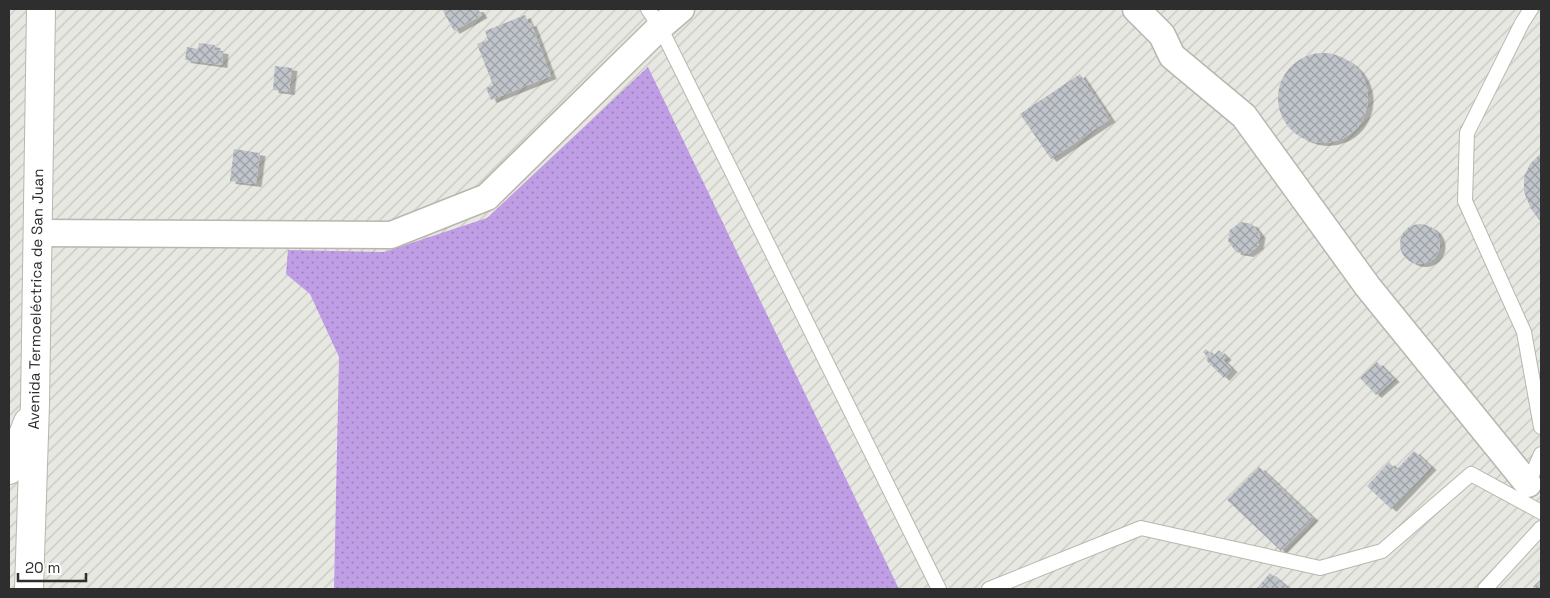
<svg xmlns="http://www.w3.org/2000/svg" width="1550" height="598" viewBox="0 0 1550 598" font-family="'Space Grotesk',sans-serif">
<style>
.industrial{fill:url(#industrial-furrows)}
.grass{fill:url(#grass-dots)}
.building{fill:url(#building-cross-hatch);filter:url(#shadow)}
.lines{fill:none;stroke-linecap:round;stroke-linejoin:round}
.service-casing{stroke:#bab5ae;stroke-width:16}
.minor-casing{stroke:#bab5ae;stroke-width:29}
.tertiary-casing{stroke:#bab5ae;stroke-width:30}
.service{stroke:#fff;stroke-width:14}
.minor{stroke:#fff;stroke-width:26}
.tertiary{stroke:#fff;stroke-width:28}
.labels{text-anchor:middle;stroke-width:5;stroke-linejoin:round;paint-order:stroke}
.street-label{font-size:15px;fill:#2e2e2e;stroke:#fff}
</style>
<defs>
<pattern id="industrial-furrows" width="10" height="10" patternUnits="userSpaceOnUse" patternTransform="scale(1.25)"><rect width="10" height="10" fill="#e7e8e1"/><path d="M-1 1l2-2M0 10L10 0M9 11l2-2" fill="none" stroke="#c6c7c1"/></pattern>
<pattern id="grass-dots" width="8" height="8" patternUnits="userSpaceOnUse" patternTransform="scale(1.25)"><rect width="8" height="8" fill="#c09ee5"/><path d="M2 2h.1M6 6h.1" fill="none" stroke="#9c81ba" stroke-width="1.8" stroke-linecap="round"/></pattern>
<pattern id="building-cross-hatch" width="8" height="8" patternUnits="userSpaceOnUse" patternTransform="scale(1.25)"><rect width="8" height="8" fill="#c0c5cb"/><path d="M0 0l8 8M0 8l8-8" fill="none" stroke="#9ca0a5"/></pattern>
<filter id="shadow"><feDropShadow dx="5.5" dy="3" stdDeviation="0" flood-color="#0004"/></filter>
</defs>
<rect width="100%" height="100%" fill="#e1e9ef"/>
<!-- industrial -->
<rect class="industrial" x="9" y="9" width="1532" height="580"/>
<!-- grass -->
<polygon class="grass" points="648,67 899,589 334,589 339,357 310,294 286,274 288,250 384,252 487,218"/>
<!-- building -->
<g class="building">
<polygon points="442,9 478,9 482,15 454,31"/>
<polygon points="525,15 529,24 531,23 551,76 491,100 486,88 493,85 477,44 488,40 485,31"/>
<polygon points="199,43 215,45 214,50 223,51 222,65 185,60 187,47 198,49"/>
<circle cx="1323" cy="98" r="45"/>
<polygon points="275,66 292,68 289,92 273,90"/>
<polygon points="1080,74 1110,119 1051,159 1020,114"/>
<polygon points="234,149 260,153 256,184 230,181"/>
<polygon points="1541,153 1541,222 1531,209 1524,192 1524,177 1530,164"/>
<polygon points="1241,222 1252,224 1260,235 1258,246 1248,254 1236,252 1228,241 1230,230"/>
<circle cx="1420" cy="244" r="20"/>
<polygon points="1206,349 1213,356 1219,350 1226,357 1223,360 1232,369 1224,378 1206,360 1208,357 1203,352"/>
<polygon points="1377,362 1394,379 1376,395 1360,378"/>
<polygon points="1414,451 1431,467 1391,509 1367,486 1389,462 1396,470"/>
<polygon points="1259,467 1313,518 1281,551 1227,500"/>
<polygon points="1270,573 1290,589 1256,589"/>
<polygon points="1540,580 1541,589 1536,589 1533,587"/>
</g>
<g class="lines">
<!-- service casing -->
<g class="service-casing">
<g id="service">
<polyline points="648,9 660,27 939,589"/>
<polyline points="1531,9 1522,23 1467,133 1465,201 1524,332 1541,427"/>
<polyline points="1530,488 1528,484 1541,454"/>
<polyline points="989,589 1141,528 1320,568 1382,551 1471,474 1541,512"/>
<polyline points="1485,589 1541,528"/>
</g>
</g>
<!-- minor casing -->
<g class="minor-casing">
<g id="minor">
<polyline points="1136,9 1162,35 1172,56 1244,116 1368,287 1528,484"/>
<polyline points="38,233 391,235 487,197 660,27 681,9"/>
</g>
</g>
<!-- tertiary casing -->
<g class="tertiary-casing">
<g id="tertiary">
<polyline points="9,470 28,422"/>
<polyline points="29,589 35,404 41,9"/>
</g>
</g>
<!-- service -->
<use href="#service" class="service"/>
<!-- minor -->
<use href="#minor" class="minor"/>
<!-- tertiary -->
<use href="#tertiary" class="tertiary"/>
</g>
<g class="labels">
<!-- street labels -->
<g class="street-label">
<text transform="translate(36 299) rotate(-89)" y="5">Avenida Termoeléctrica de San Juan</text>
</g>
</g>
<!-- border -->
<rect width="1550" height="598" fill="none" stroke="#2e2e2e" stroke-width="20"/>
<!-- scale -->
<path d="M18 573v8h68v-8" fill="none" stroke="#2e2e2e" stroke-width="2.5"/>
<text x="25" y="573" font-size="15" fill="#2e2e2e" stroke="#ffffff" stroke-width="4" paint-order="stroke">20 m</text>
</svg>
